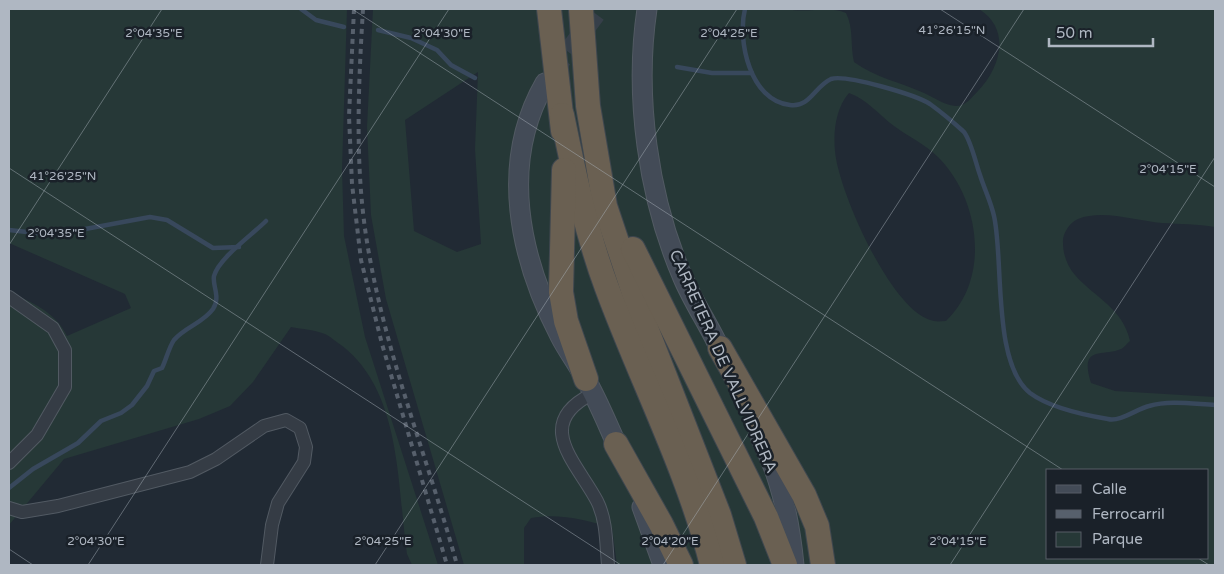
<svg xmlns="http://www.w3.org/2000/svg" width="1224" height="574" viewBox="0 0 1224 574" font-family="'Varela Round',sans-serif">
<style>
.green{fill:#263837;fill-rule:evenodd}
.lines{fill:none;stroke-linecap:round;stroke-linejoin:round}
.stream{stroke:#38485c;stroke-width:4.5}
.secondary-tunnel{stroke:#363f49;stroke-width:19;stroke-dasharray:19 9;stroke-linecap:butt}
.minor-casing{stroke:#525a63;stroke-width:14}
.secondary-casing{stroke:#525a63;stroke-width:21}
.motorway-casing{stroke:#3f474f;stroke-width:26}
.minor{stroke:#353c45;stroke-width:12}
.secondary{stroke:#434b57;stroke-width:19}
.motorway{stroke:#6a6052;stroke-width:24}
.rail{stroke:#57606c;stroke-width:4;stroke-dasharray:5 5;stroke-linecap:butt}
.ticks{fill:none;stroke:#afb7c2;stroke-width:1;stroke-opacity:0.45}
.labels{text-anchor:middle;stroke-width:5;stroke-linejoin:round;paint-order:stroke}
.street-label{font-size:16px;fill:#afb7c2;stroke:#1a2129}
.ticks-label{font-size:12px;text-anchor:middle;fill:#afb7c2;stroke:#1a2129;stroke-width:5;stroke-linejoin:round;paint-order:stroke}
</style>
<rect width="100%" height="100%" fill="#212a34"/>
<!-- green -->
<g class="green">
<path d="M9,9H347L342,169L344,236L365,337L438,565H412L407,554C397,485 402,391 341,345C336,342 330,336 325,334C315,330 302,329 291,327L253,382L230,406L199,419L64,459L9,525V292C31,302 56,312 67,336L131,308L125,294L9,243Z"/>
<path d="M373,9H787C807,14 827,5 846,13C854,29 850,45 854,62C876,78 900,82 924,93C933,97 946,106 956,106C966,106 971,98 978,91C1000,68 1012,30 979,9H1215V227C1197,224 1180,224 1162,223C1136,221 1103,209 1078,219C1070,222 1062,234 1063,243C1063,254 1067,266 1075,275C1095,298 1123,308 1130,341C1127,343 1124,348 1121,349C1102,357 1079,345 1091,383L1115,391L1215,397V565H617L612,528C586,520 559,513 531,518L524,528V565H464L386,299L371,215L367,127ZM478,72L475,149L481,244L457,252L414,231L405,120ZM849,93C867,99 879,115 894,126C909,137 925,144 938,157C980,199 991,278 946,321C942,321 938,322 934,321C892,314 838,190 835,151C833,131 836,108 849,93ZM1048,470H1208V558H1048Z"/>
</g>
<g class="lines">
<!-- stream -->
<g class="stream">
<polyline points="301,9 316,20 344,27"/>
<path d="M745,9C737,40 750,101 790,105C810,108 815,86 831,79C846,74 916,95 930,104C941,112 953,122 963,131C970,137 976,164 980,175C984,188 991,202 994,216C1004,260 992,363 1030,393C1050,408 1084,415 1108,419C1120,422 1137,409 1149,406C1169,400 1194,404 1215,405"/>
<polyline points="378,30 411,38 437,50 451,65 475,78"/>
<polyline points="677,67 712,73 752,73"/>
<polyline points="9,230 45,234 69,232 150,217 167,220 213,248 239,247"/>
<path d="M9,488L33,469L78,443L101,421L121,413L132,405L147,386L154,371L162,368C166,360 169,347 174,340C185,327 203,323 213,309C221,297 212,285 214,276C219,258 252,235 266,221"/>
</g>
<!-- secondary-tunnel -->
<polyline class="secondary-tunnel" points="551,74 600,9"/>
<!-- minor casing -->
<g class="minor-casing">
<g id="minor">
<polyline points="9,297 53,328 65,350 65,387 37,435 9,463"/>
<path d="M592,394C532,424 577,463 597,501C607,521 606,544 608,565"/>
<polyline points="9,508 22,512 58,506 190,472 216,459 264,426 286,420 300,428 306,447 304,462 278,503 272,525 267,565"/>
</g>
</g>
<!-- secondary casing -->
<g class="secondary-casing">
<g id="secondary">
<path d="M647,9C634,96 648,197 683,278C695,306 713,331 725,360"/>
<path d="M545,83C499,163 519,257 560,336C567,350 577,363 585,378C599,402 610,431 622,456"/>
<path d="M761,439C781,477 790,523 794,565"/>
<polyline points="642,507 663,565"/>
</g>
</g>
<!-- motorway casing -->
<g class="motorway-casing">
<g id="motorway">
<polyline points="549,9 563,131"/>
<polyline points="581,9 588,106 605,206 643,320 719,515 734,565"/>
<path d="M562,115C574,173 586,232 607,288C641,380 688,470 712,565"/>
<polyline points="564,170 561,292 566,321 586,379"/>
<polyline points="633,249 766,517 785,565"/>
<polyline points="720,348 804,495 817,526 823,565"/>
<polyline points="616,444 661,524 681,565"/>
</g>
</g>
<!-- minor -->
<use href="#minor" class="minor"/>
<!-- secondary -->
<use href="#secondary" class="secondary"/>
<!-- motorway -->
<use href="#motorway" class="motorway"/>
<!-- rail -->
<g class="rail">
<polyline points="354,9 349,116 352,184 361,260 382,344 447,565"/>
<path d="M363,9C358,92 354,176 370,259C389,363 429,463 457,565"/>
</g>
</g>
<!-- ticks -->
<path class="ticks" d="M352,9L1063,470M940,9L1215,187M9,168L621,565M9,245L162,9M9,549L33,565M1198,558L1209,565M88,565L449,9M375,565L737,9M663,565L1024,9M950,565L1215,157"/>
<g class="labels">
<!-- street labels -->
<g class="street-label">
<text transform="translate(724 361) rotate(66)" y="6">CARRETERA DE VALLVIDRERA</text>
</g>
</g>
<g class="ticks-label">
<text x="952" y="34">41°26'15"N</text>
<text x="154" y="37">2°04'35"E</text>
<text x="442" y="37">2°04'30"E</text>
<text x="729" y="37">2°04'25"E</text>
<text x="1168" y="173">2°04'15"E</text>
<text x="63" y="180">41°26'25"N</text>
<text x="56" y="237">2°04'35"E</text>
<text x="96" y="545">2°04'30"E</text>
<text x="383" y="545">2°04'25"E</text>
<text x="670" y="545">2°04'20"E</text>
<text x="958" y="545">2°04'15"E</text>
</g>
<!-- border -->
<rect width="1224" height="574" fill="none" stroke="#afb7c2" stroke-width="20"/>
<!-- legend -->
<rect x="1046" y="469" width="162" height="90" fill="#1a2129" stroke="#565d66"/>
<rect x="1056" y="485" width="25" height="8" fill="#434b57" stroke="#565d66"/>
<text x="1092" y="494" font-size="15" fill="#afb7c2">Calle</text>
<rect x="1056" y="510" width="25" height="8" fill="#57606c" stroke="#565d66"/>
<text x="1092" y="519" font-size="15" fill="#afb7c2">Ferrocarril</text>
<rect x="1056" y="532" width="25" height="15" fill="#263837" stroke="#565d66"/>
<text x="1092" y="544" font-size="15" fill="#afb7c2">Parque</text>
<!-- scale -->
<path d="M1049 38v8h104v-8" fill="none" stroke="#afb7c2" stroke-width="2.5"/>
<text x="1056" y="38" font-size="15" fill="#afb7c2" stroke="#1a2129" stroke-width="4" paint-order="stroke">50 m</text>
</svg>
